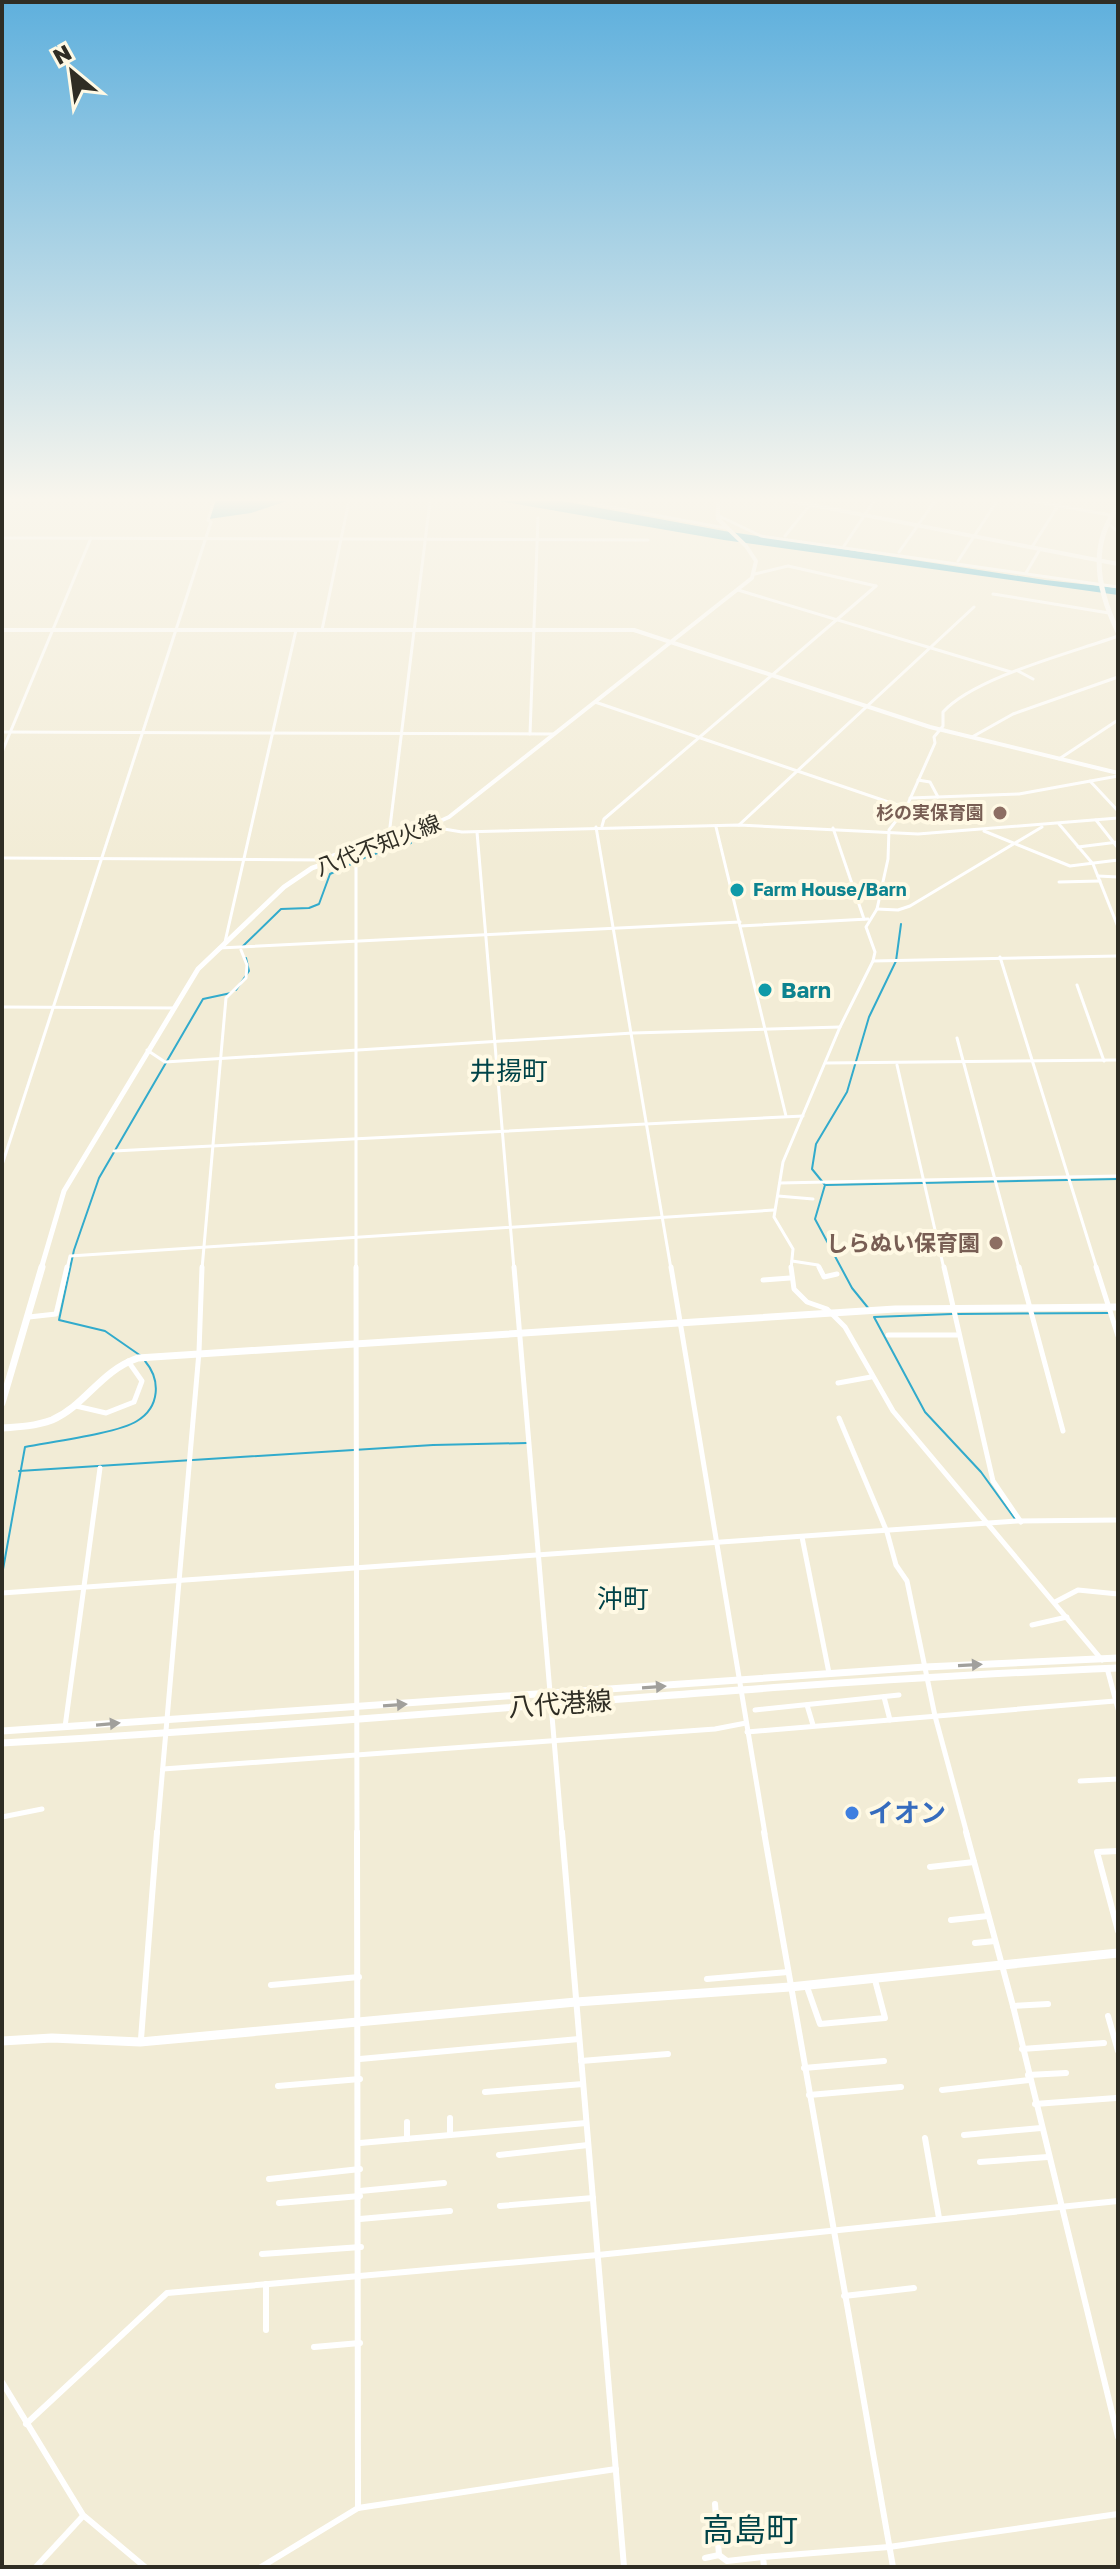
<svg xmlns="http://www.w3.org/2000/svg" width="1120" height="2569" viewBox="0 0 1120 2569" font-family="'Golos Text','Noto Sans JP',sans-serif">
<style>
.water{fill:#32abcc}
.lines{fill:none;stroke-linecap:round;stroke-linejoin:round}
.stream{stroke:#32abcc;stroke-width:2}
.street-far2{stroke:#fff;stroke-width:3}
.street-far1{stroke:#fff;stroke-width:5}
.street{stroke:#fff;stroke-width:6}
.secondary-far3{stroke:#fff;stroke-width:4}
.secondary-far2{stroke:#fff;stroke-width:5}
.secondary-far1{stroke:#fff;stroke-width:7}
.secondary{stroke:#fff;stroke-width:9}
.primary{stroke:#fff;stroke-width:5}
.oneway{fill:#a1a09c}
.education-dot{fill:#8d6e63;stroke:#fff9e4;stroke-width:3}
.culture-dot{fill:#0f9aa8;stroke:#fff9e4;stroke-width:3}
.shop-dot{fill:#3f7fe0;stroke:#fff9e4;stroke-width:3}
.labels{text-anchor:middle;stroke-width:8;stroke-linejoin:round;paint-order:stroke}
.far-education-label{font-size:18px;font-weight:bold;fill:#785e54;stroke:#fff9e4;text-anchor:end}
.far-culture-label{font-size:18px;font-weight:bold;fill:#0d838f;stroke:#fff9e4;text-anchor:start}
.street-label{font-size:22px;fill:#2f2d24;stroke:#fff9e4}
.culture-label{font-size:22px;font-weight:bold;fill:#0d838f;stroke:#fff9e4;text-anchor:start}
.education-label{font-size:22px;font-weight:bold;fill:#785e54;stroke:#fff9e4;text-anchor:end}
.quarter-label{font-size:26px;fill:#004348;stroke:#fff9e4}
.near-street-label{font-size:26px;fill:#2f2d24;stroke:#fff9e4}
.near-shop-label{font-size:26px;font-weight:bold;fill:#366cbe;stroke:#fff9e4;text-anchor:start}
.near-quarter-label{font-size:32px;fill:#004348;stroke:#fff9e4}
</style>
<rect width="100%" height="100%" fill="#f2ecd6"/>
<!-- water -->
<g class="water">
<polygon points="215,501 287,501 251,513 209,519"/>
<polygon points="499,501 562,501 724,531 1045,580 1118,588 1118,595 724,540"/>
</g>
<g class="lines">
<!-- stream -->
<g class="stream">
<polyline points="242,947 281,909 309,908 319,904 330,874 368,856 411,843"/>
<polyline points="236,990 249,971 246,958"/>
<polyline points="826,1185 1118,1179"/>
<polyline points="869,1309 852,1288 815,1219 825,1185 812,1169 816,1144 847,1092 869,1017 896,961 901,924"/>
<polyline points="952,1314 874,1317 925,1412 981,1472 1015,1519"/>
<polyline points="958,1314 1108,1313"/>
<polyline points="141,1356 105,1331 59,1320 74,1250 99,1178 203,999 231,993"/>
<polyline points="19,1471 433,1445 527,1443"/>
<path d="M2,1575L25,1447C50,1442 119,1433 137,1421C160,1407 161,1380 145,1361"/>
</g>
<!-- street-far2 -->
<g class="street-far2">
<polyline points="578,501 725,528"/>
<polyline points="1032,501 1110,515"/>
<polyline points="717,515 761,536 1118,587"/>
<polyline points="1108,523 1118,532"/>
<polyline points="785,536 813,501"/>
<polyline points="2,538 648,540"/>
<polyline points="844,546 874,501"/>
<polyline points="1032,547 1061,501"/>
<polyline points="899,552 935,501"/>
<polyline points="958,561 997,501"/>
<polyline points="1026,573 1040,549"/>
<polyline points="755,574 788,566 876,586"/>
<polyline points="738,590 1011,672"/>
<polyline points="993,594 1109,613"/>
<polyline points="322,630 349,501"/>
<polyline points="1018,671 1033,679"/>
<polyline points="595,702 906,808"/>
<polyline points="2,732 553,734"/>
<polyline points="530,734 538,518"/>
<polyline points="972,737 1013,714 1118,677"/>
<polyline points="2,752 91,538"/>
<polyline points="1059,759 1118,720"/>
<polyline points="918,780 930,782 938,797"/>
<polyline points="1090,781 1118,811"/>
<polyline points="910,798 1019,794 1118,776"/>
<polyline points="1096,820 1118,848"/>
<polyline points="1059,824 1093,864 1118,927"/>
<polyline points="739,825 974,607"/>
<polyline points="602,826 604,819 876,586"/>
<polyline points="432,827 462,832 739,825 918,834 1118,818"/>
<polyline points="596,827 671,1269"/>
<polyline points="716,827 786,1116"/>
<polyline points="833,828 864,919"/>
<polyline points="984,831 1070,866 1118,860"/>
<polyline points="477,832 514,1269"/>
<polyline points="1078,847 1118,842"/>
<polyline points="2,858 324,860"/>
<polyline points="322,859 389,835 430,501"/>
<polyline points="356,863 356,1269"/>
<polyline points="1098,876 1118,877"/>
<polyline points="1059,882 1100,881"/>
<polyline points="877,909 898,910 910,906 1042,827"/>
<polyline points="740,926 868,919"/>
<polyline points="225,942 296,630"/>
<polyline points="219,948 740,922"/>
<polyline points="1000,957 1097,1269"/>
<polyline points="873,961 1118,956"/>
<polyline points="1077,985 1104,1061"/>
<polyline points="2,1007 174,1008"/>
<polyline points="957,1038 1019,1269"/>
<polyline points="147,1050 165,1062 633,1033 840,1027"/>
<polyline points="826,1063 1118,1060"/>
<polyline points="897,1065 944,1269"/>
<polyline points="114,1151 803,1116"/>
<polyline points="2,1165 211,522 208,520 214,501"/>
<polyline points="780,1183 1118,1176"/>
<polyline points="778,1196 813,1199"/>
<polyline points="792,1261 818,1265 820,1269"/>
<polyline points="67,1269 70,1256 774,1210"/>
<polyline points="202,1269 226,998 246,978 247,965 241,950"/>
<path d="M791,1269L793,1249L774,1217L783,1162L840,1027L873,961L875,952L866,927L877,909L888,859L889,830L906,808L935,743L934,737L943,726V712C975,677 1071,653 1118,636"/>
</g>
<!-- street-far1 -->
<g class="street-far1">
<polyline points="356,1267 357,1834"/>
<polyline points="514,1267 562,1834"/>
<polyline points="671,1267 765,1834"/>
<polyline points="791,1267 794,1289 807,1302 827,1309 845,1327 893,1411 1102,1660"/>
<polyline points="819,1267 824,1277 837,1274"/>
<polyline points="944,1267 993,1481 1021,1522"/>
<polyline points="1019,1267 1063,1431"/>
<polyline points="1096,1267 1118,1336"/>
<polyline points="763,1280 790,1278"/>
<polyline points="29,1317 56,1314 67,1267"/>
<polyline points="888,1335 957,1335"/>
<polyline points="838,1383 871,1377"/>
<polyline points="76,1406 106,1413 134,1402 142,1381 128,1361"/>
<polyline points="839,1418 887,1532 896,1565 907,1581 935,1716 967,1834"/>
<polyline points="802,1537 829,1673"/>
<polyline points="2,1593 1017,1521 1118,1520"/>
<polyline points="1055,1602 1078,1590 1118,1594"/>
<polyline points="1032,1625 1067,1617"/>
<polyline points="1107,1668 1118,1709"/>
<polyline points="884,1697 890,1720"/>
<polyline points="807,1705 813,1725"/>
<polyline points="755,1710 899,1695"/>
<polyline points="65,1727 100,1468"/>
<polyline points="747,1732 1115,1701"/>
<polyline points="163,1769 715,1729 746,1723"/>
<polyline points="1080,1781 1118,1779"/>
<polyline points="2,1817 42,1809"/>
<polyline points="157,1834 199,1352 202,1267"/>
</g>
<!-- street -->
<g class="street">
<polyline points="357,1832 358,2508"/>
<polyline points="562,1832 624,2567"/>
<polyline points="764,1832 893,2567"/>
<polyline points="966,1832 1013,2006 1118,2437"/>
<polyline points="1118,1851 1097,1852 1118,1931"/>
<polyline points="930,1867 974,1862"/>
<polyline points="951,1920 988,1916"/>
<polyline points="975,1943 995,1941"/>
<polyline points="707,1979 788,1972"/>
<polyline points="271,1985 359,1977"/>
<polyline points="807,1987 820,2024 885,2018 875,1980"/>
<polyline points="1013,2006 1048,2004"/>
<polyline points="1108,2016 1118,2051"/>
<polyline points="141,2039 157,1832"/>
<polyline points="1022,2049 1104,2043"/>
<polyline points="360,2059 579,2039"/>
<polyline points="581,2061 668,2054"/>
<polyline points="804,2068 884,2061"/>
<polyline points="1028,2075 1066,2073"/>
<polyline points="278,2086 360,2079"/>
<polyline points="942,2090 1029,2080"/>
<polyline points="485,2092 583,2084"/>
<polyline points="809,2095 901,2087"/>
<polyline points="1035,2104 1116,2098"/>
<polyline points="450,2118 450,2135"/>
<polyline points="407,2122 407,2139"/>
<polyline points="964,2135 1041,2128"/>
<polyline points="925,2138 939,2218"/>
<polyline points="360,2143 586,2123"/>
<polyline points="499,2155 588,2145"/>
<polyline points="980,2162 1048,2157"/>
<polyline points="269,2179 360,2169"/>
<polyline points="360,2191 444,2183"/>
<polyline points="279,2203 360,2196"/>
<polyline points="500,2206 593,2198"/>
<polyline points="360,2219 450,2211"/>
<polyline points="262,2254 361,2247"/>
<polyline points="266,2284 266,2330"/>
<polyline points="844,2296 914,2288"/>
<polyline points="314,2347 360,2343"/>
<polyline points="2,2382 83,2515 145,2567"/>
<polyline points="26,2424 167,2293 598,2255 1118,2201"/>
<polyline points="715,2504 719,2555"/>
<polyline points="705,2558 719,2555 727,2561 763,2557"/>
<polyline points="36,2567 83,2516"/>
<polyline points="261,2567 358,2508 616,2469"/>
<polyline points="764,2567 763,2557 889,2547 1118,2514"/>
</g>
<!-- secondary-far3 -->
<g class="secondary-far3">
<polyline points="791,501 1118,564"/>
<polyline points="2,630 634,630 930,727 1118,773"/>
<polyline points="409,835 449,817 752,578 756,561 746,546 718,519 718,501"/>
</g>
<!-- secondary-far2 -->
<polyline class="secondary-far2" points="41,1269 64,1191 198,969 284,887 312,868 414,833"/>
<!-- secondary-far1 -->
<g class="secondary-far1">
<polyline points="2,1403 42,1267"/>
<path d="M2,1428C19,1427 36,1426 52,1420C86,1405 100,1371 138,1358L895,1309L1118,1307"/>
<polyline points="2,1731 925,1667 1118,1658"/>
<path d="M2,1743C374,1723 745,1683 1118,1668"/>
</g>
<!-- secondary -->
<polyline class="secondary" points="2,2041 52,2038 140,2042 576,2002 790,1987 1118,1953"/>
<!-- primary -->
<path class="primary" d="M1118,507C1088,545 1098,591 1118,632"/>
</g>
<!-- one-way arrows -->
<defs><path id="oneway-solid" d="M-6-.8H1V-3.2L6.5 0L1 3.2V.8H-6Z" transform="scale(2)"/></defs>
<g class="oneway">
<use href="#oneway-solid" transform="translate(970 1665) rotate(-3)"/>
<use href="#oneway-solid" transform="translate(654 1687) rotate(-4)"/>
<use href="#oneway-solid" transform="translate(395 1705) rotate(-4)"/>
<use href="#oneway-solid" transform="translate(108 1724) rotate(-5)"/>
</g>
<!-- sky -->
<linearGradient id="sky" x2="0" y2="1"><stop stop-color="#5fb0dd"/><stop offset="0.58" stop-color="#f9f6ed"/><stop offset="1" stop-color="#f9f6ed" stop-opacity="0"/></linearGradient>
<rect width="1120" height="861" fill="url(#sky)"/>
<!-- markers -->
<g class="education-dot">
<circle cx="1000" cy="813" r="8"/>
<circle cx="996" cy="1243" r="8"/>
</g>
<g class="culture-dot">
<circle cx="737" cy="890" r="8"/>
<circle cx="765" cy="990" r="8"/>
</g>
<circle class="shop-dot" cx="852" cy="1813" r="8"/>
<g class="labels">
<!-- far-education labels -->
<g class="far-education-label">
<text x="984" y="819">杉の実保育園</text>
</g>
<!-- far-culture labels -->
<g class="far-culture-label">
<text x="753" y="896">Farm House/Barn</text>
</g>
<!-- street labels -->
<g class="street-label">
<text transform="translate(378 845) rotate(-21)" y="8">八代不知火線</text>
</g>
<!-- culture labels -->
<g class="culture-label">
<text x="781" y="998">Barn</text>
</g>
<!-- education labels -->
<g class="education-label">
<text x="980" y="1251">しらぬい保育園</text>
</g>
<!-- quarter labels -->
<g class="quarter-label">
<text x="509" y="1080">井揚町</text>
<text x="623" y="1608">沖町</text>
</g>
<!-- near-street labels -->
<g class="near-street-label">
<text transform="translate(560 1704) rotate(-4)" y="9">八代港線</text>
</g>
<!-- near-shop labels -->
<g class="near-shop-label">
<text x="868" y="1822">イオン</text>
</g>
<!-- near-quarter labels -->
<g class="near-quarter-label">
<text x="750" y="2541">高島町</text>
</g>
</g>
<!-- border -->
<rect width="1120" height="2569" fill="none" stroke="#2f2d24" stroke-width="8"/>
<!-- north arrow -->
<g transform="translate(72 72) rotate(331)" stroke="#fff9e4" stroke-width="6" paint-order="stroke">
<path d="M0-6L14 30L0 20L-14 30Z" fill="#2f2d24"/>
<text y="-12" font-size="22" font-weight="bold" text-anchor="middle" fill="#2f2d24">N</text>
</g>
</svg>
